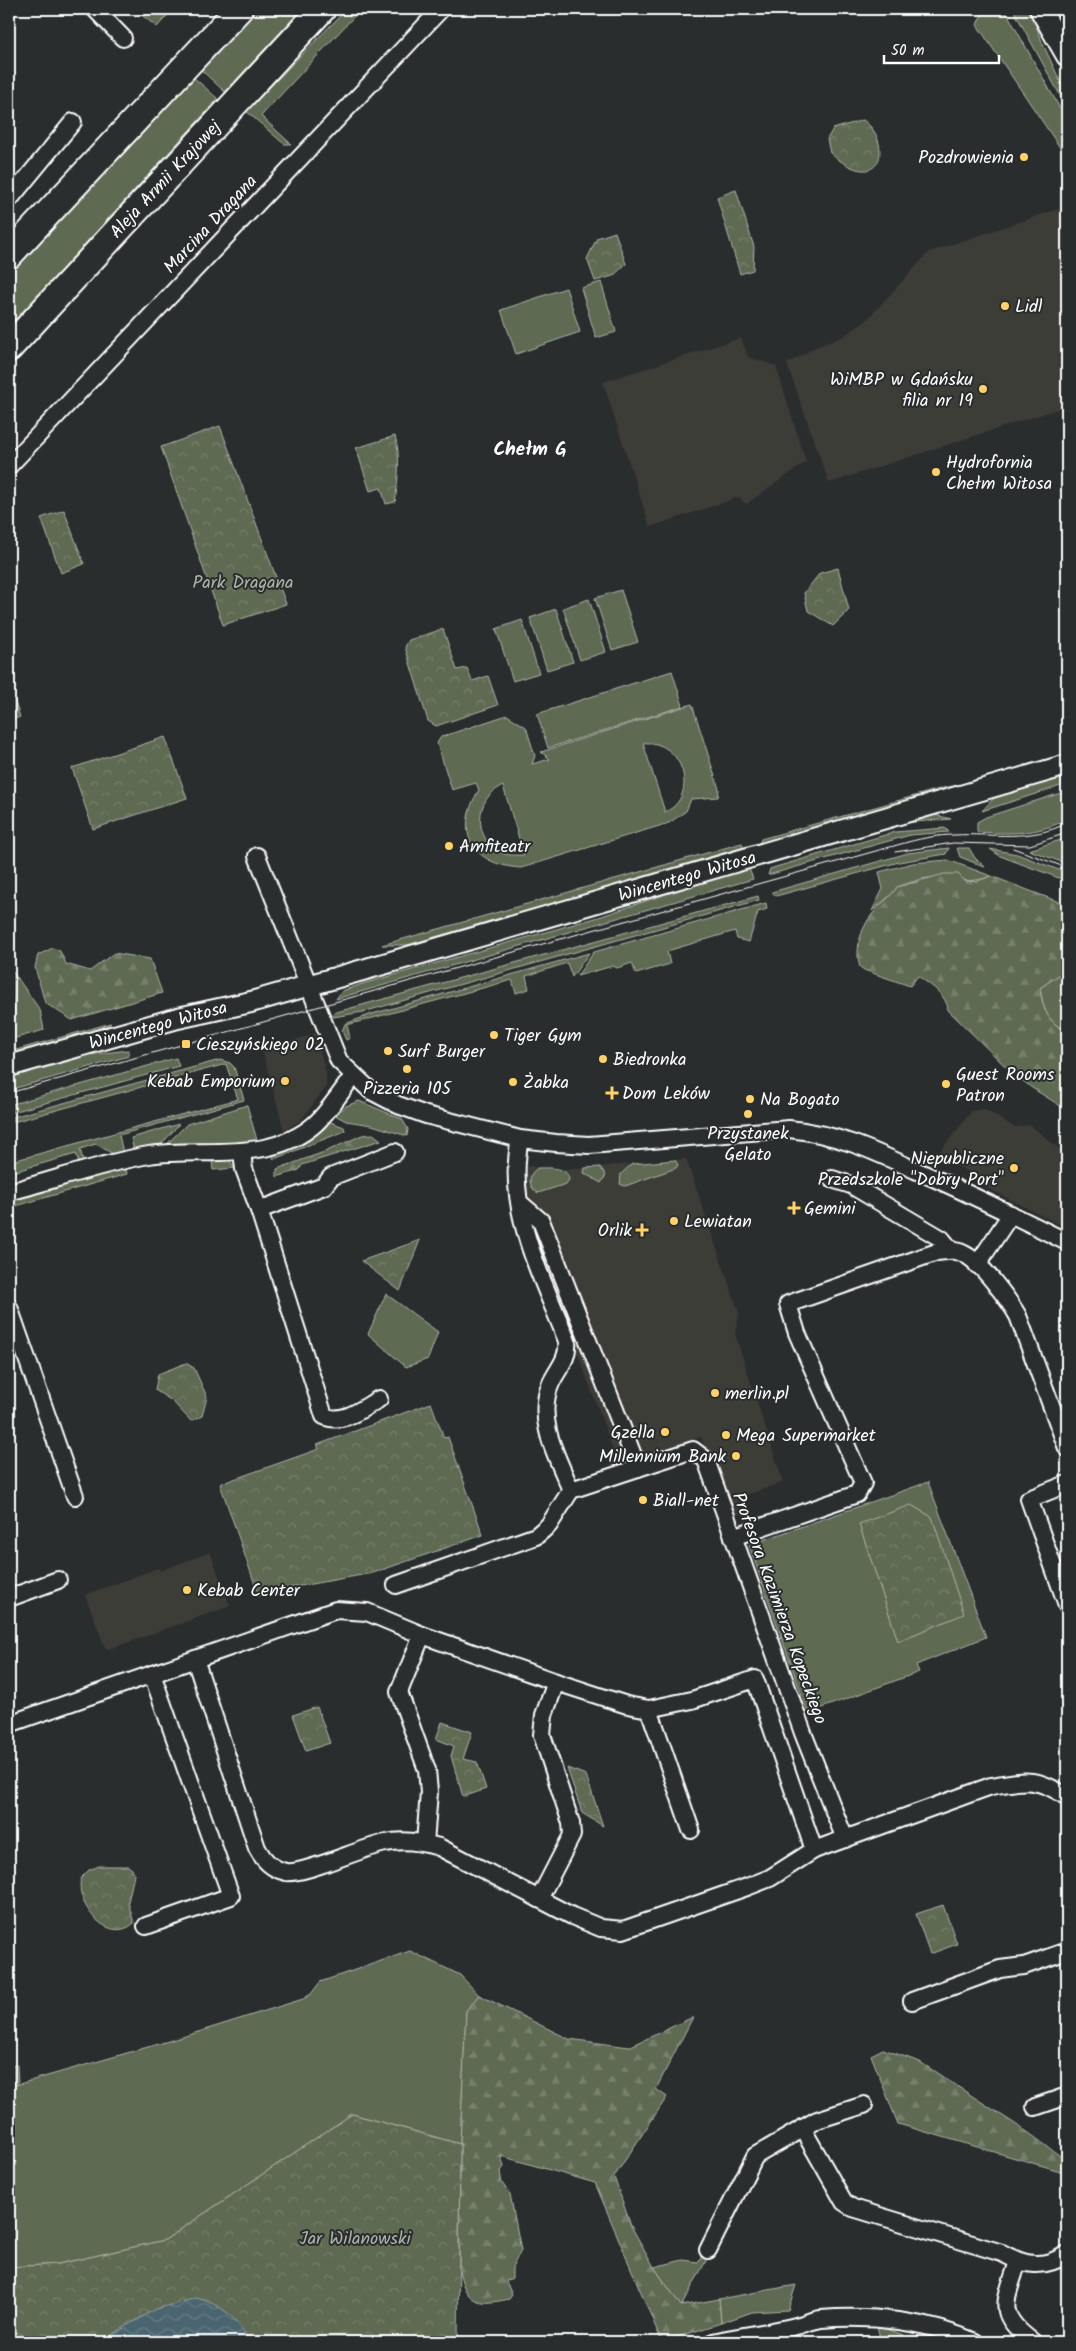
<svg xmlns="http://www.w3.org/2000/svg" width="1076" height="2351" viewBox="0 0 1076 2351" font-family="Kalam,sans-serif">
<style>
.built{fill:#3e3c39}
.grass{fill:#5e6a52;stroke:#aeb4a8;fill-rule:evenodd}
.forest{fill:url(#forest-firs);stroke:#aeb4a8}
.park{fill:url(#park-crowns);stroke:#aeb4a8}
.garden{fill:url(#garden-dots);stroke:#aeb4a8}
.water{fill:url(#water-waves);stroke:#93a3a9}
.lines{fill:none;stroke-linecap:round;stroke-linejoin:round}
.minor-casing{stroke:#fff;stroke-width:20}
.tertiary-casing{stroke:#fff;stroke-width:24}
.primary-casing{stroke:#fff;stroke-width:30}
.minor{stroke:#2a2d2e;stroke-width:16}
.tertiary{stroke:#2a2d2e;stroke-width:20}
.primary{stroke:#2a2d2e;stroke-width:26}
.tram{stroke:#fff;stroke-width:1}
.poi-dot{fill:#ffd166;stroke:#2a2d2e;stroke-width:2}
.labels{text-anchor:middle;stroke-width:4;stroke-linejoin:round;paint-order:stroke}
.poi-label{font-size:18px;fill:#fff;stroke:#2a2d2e;text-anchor:start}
.street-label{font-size:18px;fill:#fff;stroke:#2a2d2e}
.park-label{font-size:18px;fill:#aeb4a8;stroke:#2a2d2e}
.neighbourhood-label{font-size:19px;font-weight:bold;fill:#fff;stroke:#2a2d2e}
</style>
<defs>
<pattern id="forest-firs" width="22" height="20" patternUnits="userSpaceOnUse" patternTransform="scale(1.25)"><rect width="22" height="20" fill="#5e6a52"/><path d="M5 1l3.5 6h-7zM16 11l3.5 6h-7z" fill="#76806c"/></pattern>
<pattern id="park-crowns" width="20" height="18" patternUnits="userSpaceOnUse" patternTransform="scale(1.25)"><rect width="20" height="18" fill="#5e6a52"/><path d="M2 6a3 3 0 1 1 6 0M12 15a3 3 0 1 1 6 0" fill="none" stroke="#76806c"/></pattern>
<pattern id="garden-dots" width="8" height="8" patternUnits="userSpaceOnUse" patternTransform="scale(1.25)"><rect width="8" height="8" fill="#5e6a52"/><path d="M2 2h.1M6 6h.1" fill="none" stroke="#76806c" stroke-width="1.8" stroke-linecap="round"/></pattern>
<pattern id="water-waves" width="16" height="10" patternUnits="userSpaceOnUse" patternTransform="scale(1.25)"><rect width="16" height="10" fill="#4b656f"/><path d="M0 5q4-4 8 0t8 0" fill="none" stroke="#667c85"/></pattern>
</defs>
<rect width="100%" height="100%" fill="#2a2d2e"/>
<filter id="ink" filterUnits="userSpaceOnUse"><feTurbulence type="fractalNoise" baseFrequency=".02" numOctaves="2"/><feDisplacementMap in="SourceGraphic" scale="10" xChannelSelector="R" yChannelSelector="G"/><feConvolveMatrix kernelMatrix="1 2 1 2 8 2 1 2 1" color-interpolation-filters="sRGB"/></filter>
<g filter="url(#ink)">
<!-- built -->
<g class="built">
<polygon points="1065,207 1067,213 1067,406 829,483 787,364 816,347 842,337 865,322 929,252"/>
<polygon points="741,338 748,357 776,366 806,462 746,504 739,497 650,527 603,382"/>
<polygon points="9,979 15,1017 9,1019"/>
<polygon points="316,1034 326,1074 326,1087 301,1120 284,1130 262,1049"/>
<polygon points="984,1109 1014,1127 1030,1125 1067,1155 1067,1228 981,1185 983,1179 936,1156 972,1111"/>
<polygon points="686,1159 739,1313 735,1334 783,1482 743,1496 748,1511 731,1517 701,1437 623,1462 615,1455 530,1223 525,1196 528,1166 564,1170"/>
<polygon points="210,1552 230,1606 109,1649 105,1647 85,1595 158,1568 160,1571"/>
</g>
<!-- grass -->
<g class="grass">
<polygon points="134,9 173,9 157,27"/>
<polygon points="252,9 302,9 225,92 198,67"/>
<polygon points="347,9 361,9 261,116 291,144 284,144 246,111"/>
<polygon points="1013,9 1030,9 1042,42 1067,96 1067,108"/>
<polygon points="1052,9 1059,9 1067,24 1067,35"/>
<polygon points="991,10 1003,10 1008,15 1067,121 1067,158 977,25 981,16"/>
<polygon points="191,75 218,99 9,327 9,272"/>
<polygon points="601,282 616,332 596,338 581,288"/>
<polygon points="566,288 580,332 516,354 501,310"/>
<polygon points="621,590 638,642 612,650 595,598"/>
<polygon points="589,599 606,652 580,660 563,608"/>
<polygon points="556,609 573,662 547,670 530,618"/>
<polygon points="522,620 539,673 513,681 496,629"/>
<polygon points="672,671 683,706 548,748 537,714"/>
<path d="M692,704L719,789L718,797L691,799L686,811L669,823L521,868C472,865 453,832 479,790L476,783L452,790L437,743L441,737L507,715L526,727L535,756L532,764L550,759L541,752ZM643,743C683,739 700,797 665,812ZM503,786L524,855C516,855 507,856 500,852C473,839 474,797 503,786Z"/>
<polygon points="1067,776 1067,784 982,811 994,798"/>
<polygon points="964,784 967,788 758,847 761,839 943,788"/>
<path d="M1067,791V819C1038,835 1009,834 977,832V822L986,817Z"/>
<polygon points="935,815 951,819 902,823 931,815"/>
<polygon points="945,828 949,832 910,835 768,875 770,869 776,867 895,832"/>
<polygon points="1067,838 1067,864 1029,850"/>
<polygon points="742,843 744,850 407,945 382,945"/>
<polygon points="949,848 946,854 899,862 776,896 772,892 908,853"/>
<polygon points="957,848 969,848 975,858 985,867 960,857"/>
<polygon points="990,849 1017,854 1067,873 1067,881 1000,856"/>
<path d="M948,860L991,876C966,886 953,876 928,878C918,879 907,884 897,887L893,893L872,911L883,889L879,872L913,863Z"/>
<polygon points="748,866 753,879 336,999 342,991 362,984 599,917"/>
<polygon points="758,896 759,900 363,1012 333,1017 333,1013"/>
<polygon points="766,903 767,909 758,912 749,942 737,939 735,931 667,951 670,964 636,974 632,963 617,968 613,966 577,976 594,952"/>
<polygon points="589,953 572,977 567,963 526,976 529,989 516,993 512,980 347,1025 350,1038 346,1040 342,1031 345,1024 372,1014"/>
<polygon points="9,966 40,1010 44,1030 9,1040 9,1019 15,1017"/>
<path d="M1063,972H1067V1032C1046,1020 1044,1011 1040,988Z"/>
<polygon points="111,1023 97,1031 9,1058 9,1052"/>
<polygon points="128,1050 129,1056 9,1090 9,1076 81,1056"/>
<polygon points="176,1058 179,1066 9,1113 9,1105"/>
<polygon points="220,1060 230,1063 234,1067 244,1100 119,1135 123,1153 115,1155 96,1144 80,1149 84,1164 80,1165 76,1154 9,1173 9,1162 238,1099 226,1064 9,1123 9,1118"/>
<polygon points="359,1101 402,1119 408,1129 407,1136 372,1125 346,1121 335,1115 346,1106"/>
<polygon points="247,1105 258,1144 165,1146 187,1124"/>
<polygon points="328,1121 344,1127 345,1131 274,1159 272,1155 307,1141"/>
<polygon points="179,1124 159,1147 134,1151 131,1138"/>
<polygon points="228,1159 235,1168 213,1170 212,1160"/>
<polygon points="675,1160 678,1165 676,1168 625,1186 620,1184 621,1174 632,1164"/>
<polygon points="600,1167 606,1175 601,1183 584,1173 585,1168"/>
<polygon points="126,1168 127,1174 9,1208 9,1200"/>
<path d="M538,1168C549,1168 568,1166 569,1180L566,1184L538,1193C528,1187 527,1174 538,1168Z"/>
<polygon points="386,1294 438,1332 428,1359 406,1367 368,1334"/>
<polygon points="928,1482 986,1637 916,1665 919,1672 808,1713 749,1545"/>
<polygon points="410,1951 460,1975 479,1995 466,2011 460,2144 352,2114 165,2240 59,2264 9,2267 9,2087 179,2038 303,1999 311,1994 320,1982"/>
<polygon points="703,2255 708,2257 681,2307 654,2267 683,2260 698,2262"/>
<polygon points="796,2285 788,2310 752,2312 721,2323 719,2299"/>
<polygon points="877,2326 904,2335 902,2342 881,2342"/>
</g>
<!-- forest -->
<g class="forest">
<path d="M944,874H958L966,882L978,881L991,876L1067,905V972H1063L1040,988C1043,1010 1047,1021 1067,1032V1110L1032,1088L1006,1067L948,1010C947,995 929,984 918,976L910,986L864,970L860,967C854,948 862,925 875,911C882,902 891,897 897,887Z"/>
<polygon points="53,948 60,951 66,964 90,971 114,953 150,959 162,993 72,1020 45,1003 35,967 38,955"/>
<polygon points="373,1134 381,1140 302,1165 299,1170 277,1177 277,1169 327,1151 362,1135"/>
<path d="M479,1995L569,2039L629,2047L693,2017L656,2089L667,2097L614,2177L631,2226L654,2267L681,2306L719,2299L721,2323L662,2342L595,2183L501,2156L504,2167L500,2172L502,2183L510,2194L521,2250L512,2268V2278L506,2281L512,2295L509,2299C478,2306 466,2304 459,2270L460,2144L466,2011Z"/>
<polygon points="883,2049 920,2062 1029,2133 1067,2161 1067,2173 898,2124 871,2055"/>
</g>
<!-- park -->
<g class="park">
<path d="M863,120C893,140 884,199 830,153L827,139L833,129Z"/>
<polygon points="736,190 754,247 753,270 740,274 717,197"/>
<polygon points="615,232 626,264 613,276 595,281 587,259 597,238"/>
<polygon points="220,426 286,604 223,625 161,447"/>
<path d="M395,436C401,456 398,481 395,502L386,504L381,488L370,491L356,448Z"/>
<polygon points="64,510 84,564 61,573 41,518"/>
<polygon points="838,568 849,610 833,626 808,611 804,593 820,573"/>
<polygon points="443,629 457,670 467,668 472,681 488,676 498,705 436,726 428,721 405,647 409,640"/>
<polygon points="9,685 20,717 9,721"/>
<polygon points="165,737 187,798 93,829 72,768"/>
<polygon points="420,1240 400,1291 361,1261"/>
<polygon points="186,1363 194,1368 207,1397 202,1416 191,1421 172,1401 155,1390 158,1374"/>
<polygon points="431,1403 444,1438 448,1437 483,1535 373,1573 272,1591 259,1596 220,1484 319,1449 317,1445"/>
<polygon points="911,1505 932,1517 964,1614 898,1641 859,1524"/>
<polygon points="317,1707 330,1743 306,1751 293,1715"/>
<polygon points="442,1722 472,1732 463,1759 477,1762 486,1789 463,1797 451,1756 454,1746 436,1739"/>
<polygon points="567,1768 586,1775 603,1826 582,1813"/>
<path d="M99,1866H128L132,1869L134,1875L128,1902L134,1923C109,1946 74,1904 81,1878L89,1870Z"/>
<polygon points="943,1905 957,1944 930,1954 916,1914"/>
<polygon points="352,2114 460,2144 458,2342 9,2342 9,2267 59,2264 165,2240"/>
</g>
<!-- garden -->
<polygon class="garden" points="9,2065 17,2065 18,2084 9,2084"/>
<!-- water -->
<path class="water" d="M197,2298C222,2305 238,2318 249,2342H100L155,2309Z"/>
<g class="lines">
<!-- minor casing -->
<g class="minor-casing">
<g id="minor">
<polyline points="95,9 123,38"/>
<polyline points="9,200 73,122"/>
<polyline points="9,466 441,9"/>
<path d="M257,856L339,1061L371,1091L398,1105L426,1115L520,1139L556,1143L589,1145L789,1129C837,1134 872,1150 915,1170C967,1192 1017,1217 1067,1242"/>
<path d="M520,1139C505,1210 542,1276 567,1341C569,1359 558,1368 551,1383C535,1419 557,1457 571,1490"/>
<polyline points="242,1151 244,1169 259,1210 324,1186 331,1177 395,1152"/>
<polyline points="832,1179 851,1185 942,1239 951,1250"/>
<path d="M9,1192C55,1180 102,1163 149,1155C203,1147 270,1164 315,1124C329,1111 341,1092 353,1076"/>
<polyline points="520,1203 541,1221 638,1468"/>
<path d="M259,1210L324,1416C343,1425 363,1408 379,1399"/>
<polyline points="977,1265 1011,1214"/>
<polyline points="9,1307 75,1496"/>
<polyline points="1067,1484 1029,1499 1067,1605"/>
<path d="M733,1537L857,1494L863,1483L797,1333L788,1304L937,1252C947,1251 955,1249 964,1254C980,1261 1009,1300 1018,1316L1067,1448"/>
<polyline points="396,1585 536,1536 549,1525 571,1490 693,1450 706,1460 803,1733 845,1839"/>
<polyline points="9,1598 58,1580"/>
<polyline points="422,1635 399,1692 427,1770 429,1792 425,1843"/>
<path d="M195,1659L257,1848C264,1861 272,1869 286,1872C304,1875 363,1847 386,1843C403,1839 422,1842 439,1847L572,1916L601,1928L623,1930L747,1887L770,1878L814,1850L991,1786C1026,1780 1037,1777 1067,1797"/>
<polyline points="649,1709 692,1700 755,1679 814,1850"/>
<polyline points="9,1724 336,1610 367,1612 422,1635 556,1682 627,1705 649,1709 691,1830"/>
<polyline points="539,1899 572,1835 571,1823 542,1735 544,1715 556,1682"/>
<polyline points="146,1926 231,1896 152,1674"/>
<polyline points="912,2001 1000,1969 1024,1966 1067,1951"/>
<polyline points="1035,2107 1067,2096"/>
<path d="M802,2128L844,2202L853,2208L1002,2253C1026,2266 1044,2269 1067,2254"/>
<polyline points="708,2250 755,2156 817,2120 864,2105"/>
<path d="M1018,2261C1006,2302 994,2313 1033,2342"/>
<path d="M713,2342C740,2336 768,2333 796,2326C804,2324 813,2320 821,2319C872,2315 928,2321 975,2342"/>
</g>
</g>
<!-- tertiary casing -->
<g class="tertiary-casing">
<g id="tertiary">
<polyline points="1040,9 1067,56"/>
<polyline points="9,1066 178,1018 251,1002 422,953 1067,765"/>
</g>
</g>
<!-- primary casing -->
<g class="primary-casing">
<g id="primary">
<polyline points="9,255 239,9"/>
<polyline points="9,348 322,9"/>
</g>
</g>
<!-- minor -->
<use href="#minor" class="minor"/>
<!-- tertiary -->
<use href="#tertiary" class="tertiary"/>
<!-- primary -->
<use href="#primary" class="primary"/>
<!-- tram -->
<g class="tram">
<polyline points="1063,9 1067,16"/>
<polyline points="1013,848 1067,868"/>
<polyline points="895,852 953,843 1030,845 1067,833"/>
<path d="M9,1093L908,842C923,838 939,835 954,835C993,833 1031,842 1067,823"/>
</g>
</g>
</g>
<!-- markers -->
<g class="poi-dot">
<circle cx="1024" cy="157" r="5"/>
<circle cx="1005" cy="306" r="5"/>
<circle cx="983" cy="389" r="5"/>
<circle cx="936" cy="472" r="5"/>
<circle cx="449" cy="846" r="5"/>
<circle cx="494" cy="1035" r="5"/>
<rect x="181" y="1039" width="10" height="10" rx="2.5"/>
<circle cx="388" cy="1051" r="5"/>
<circle cx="603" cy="1059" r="5"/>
<circle cx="407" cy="1069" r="5"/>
<circle cx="285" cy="1081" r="5"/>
<circle cx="513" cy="1082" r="5"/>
<circle cx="946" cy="1084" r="5"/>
<path d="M609.5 1085.5h5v5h5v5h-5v5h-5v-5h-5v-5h5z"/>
<circle cx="750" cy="1099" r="5"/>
<circle cx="748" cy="1114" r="5"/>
<circle cx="1014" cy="1168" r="5"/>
<path d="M791.5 1200.5h5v5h5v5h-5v5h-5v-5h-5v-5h5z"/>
<circle cx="674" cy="1221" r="5"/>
<path d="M639.5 1222.5h5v5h5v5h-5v5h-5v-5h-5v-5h5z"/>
<circle cx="715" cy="1393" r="5"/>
<circle cx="665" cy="1432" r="5"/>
<circle cx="726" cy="1435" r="5"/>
<circle cx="736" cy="1456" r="5"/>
<circle cx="643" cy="1500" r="5"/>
<circle cx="187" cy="1590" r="5"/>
</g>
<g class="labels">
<!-- poi labels -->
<g class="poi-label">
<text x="1014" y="163" text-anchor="end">Pozdrowienia</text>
<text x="1015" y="312">Lidl</text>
<text x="973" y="385" text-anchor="end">WiMBP w Gdańsku<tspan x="973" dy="21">filia nr 19</tspan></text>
<text x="946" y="468">Hydrofornia<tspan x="946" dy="21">Chełm Witosa</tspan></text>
<text x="459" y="852">Amfiteatr</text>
<text x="504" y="1041">Tiger Gym</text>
<text x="196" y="1050">Cieszyńskiego 02</text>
<text x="398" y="1057">Surf Burger</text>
<text x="613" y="1065">Biedronka</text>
<text x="956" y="1080">Guest Rooms<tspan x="956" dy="21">Patron</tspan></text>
<text x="275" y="1087" text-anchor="end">Kebab Emporium</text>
<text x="523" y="1088">Żabka</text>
<text x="407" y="1094" text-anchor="middle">Pizzeria 105</text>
<text x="622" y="1099">Dom Leków</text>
<text x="760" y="1105">Na Bogato</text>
<text x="748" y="1139" text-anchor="middle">Przystanek<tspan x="748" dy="21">Gelato</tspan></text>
<text x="1004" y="1164" text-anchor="end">Niepubliczne<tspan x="1004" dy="21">Przedszkole "Dobry Port"</tspan></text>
<text x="804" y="1214">Gemini</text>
<text x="684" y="1227">Lewiatan</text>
<text x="632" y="1236" text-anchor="end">Orlik</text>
<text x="725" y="1399">merlin.pl</text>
<text x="655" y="1438" text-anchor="end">Gzella</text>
<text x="736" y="1441">Mega Supermarket</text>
<text x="726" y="1462" text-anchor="end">Millennium Bank</text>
<text x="653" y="1506">Biall-net</text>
<text x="197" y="1596">Kebab Center</text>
</g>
<!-- street labels -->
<g class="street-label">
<text transform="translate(165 179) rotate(-47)" y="6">Aleja Armii Krajowej</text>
<text transform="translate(210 224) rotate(-47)" y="6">Marcina Dragana</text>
<text transform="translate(687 876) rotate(-16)" y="6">Wincentego Witosa</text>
<text transform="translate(158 1025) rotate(-15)" y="6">Wincentego Witosa</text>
<text transform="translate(780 1608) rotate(70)" y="6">Profesora Kazimierza Kopeckiego</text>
</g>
<!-- park labels -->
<g class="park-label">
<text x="243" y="588">Park Dragana</text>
<text x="355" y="2244">Jar Wilanowski</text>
</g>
<!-- neighbourhood labels -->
<g class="neighbourhood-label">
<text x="530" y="455">Chełm G</text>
</g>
</g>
<!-- margin -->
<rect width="1076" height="2351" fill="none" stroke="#2a2d2e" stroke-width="30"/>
<rect x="15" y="15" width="1046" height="2321" fill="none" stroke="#fff" stroke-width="2" filter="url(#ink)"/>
<!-- scale -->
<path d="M884 55v8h115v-8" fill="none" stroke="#ffffff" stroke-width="2.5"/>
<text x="891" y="55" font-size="15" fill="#ffffff" stroke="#2a2d2e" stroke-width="4" paint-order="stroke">50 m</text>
</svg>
